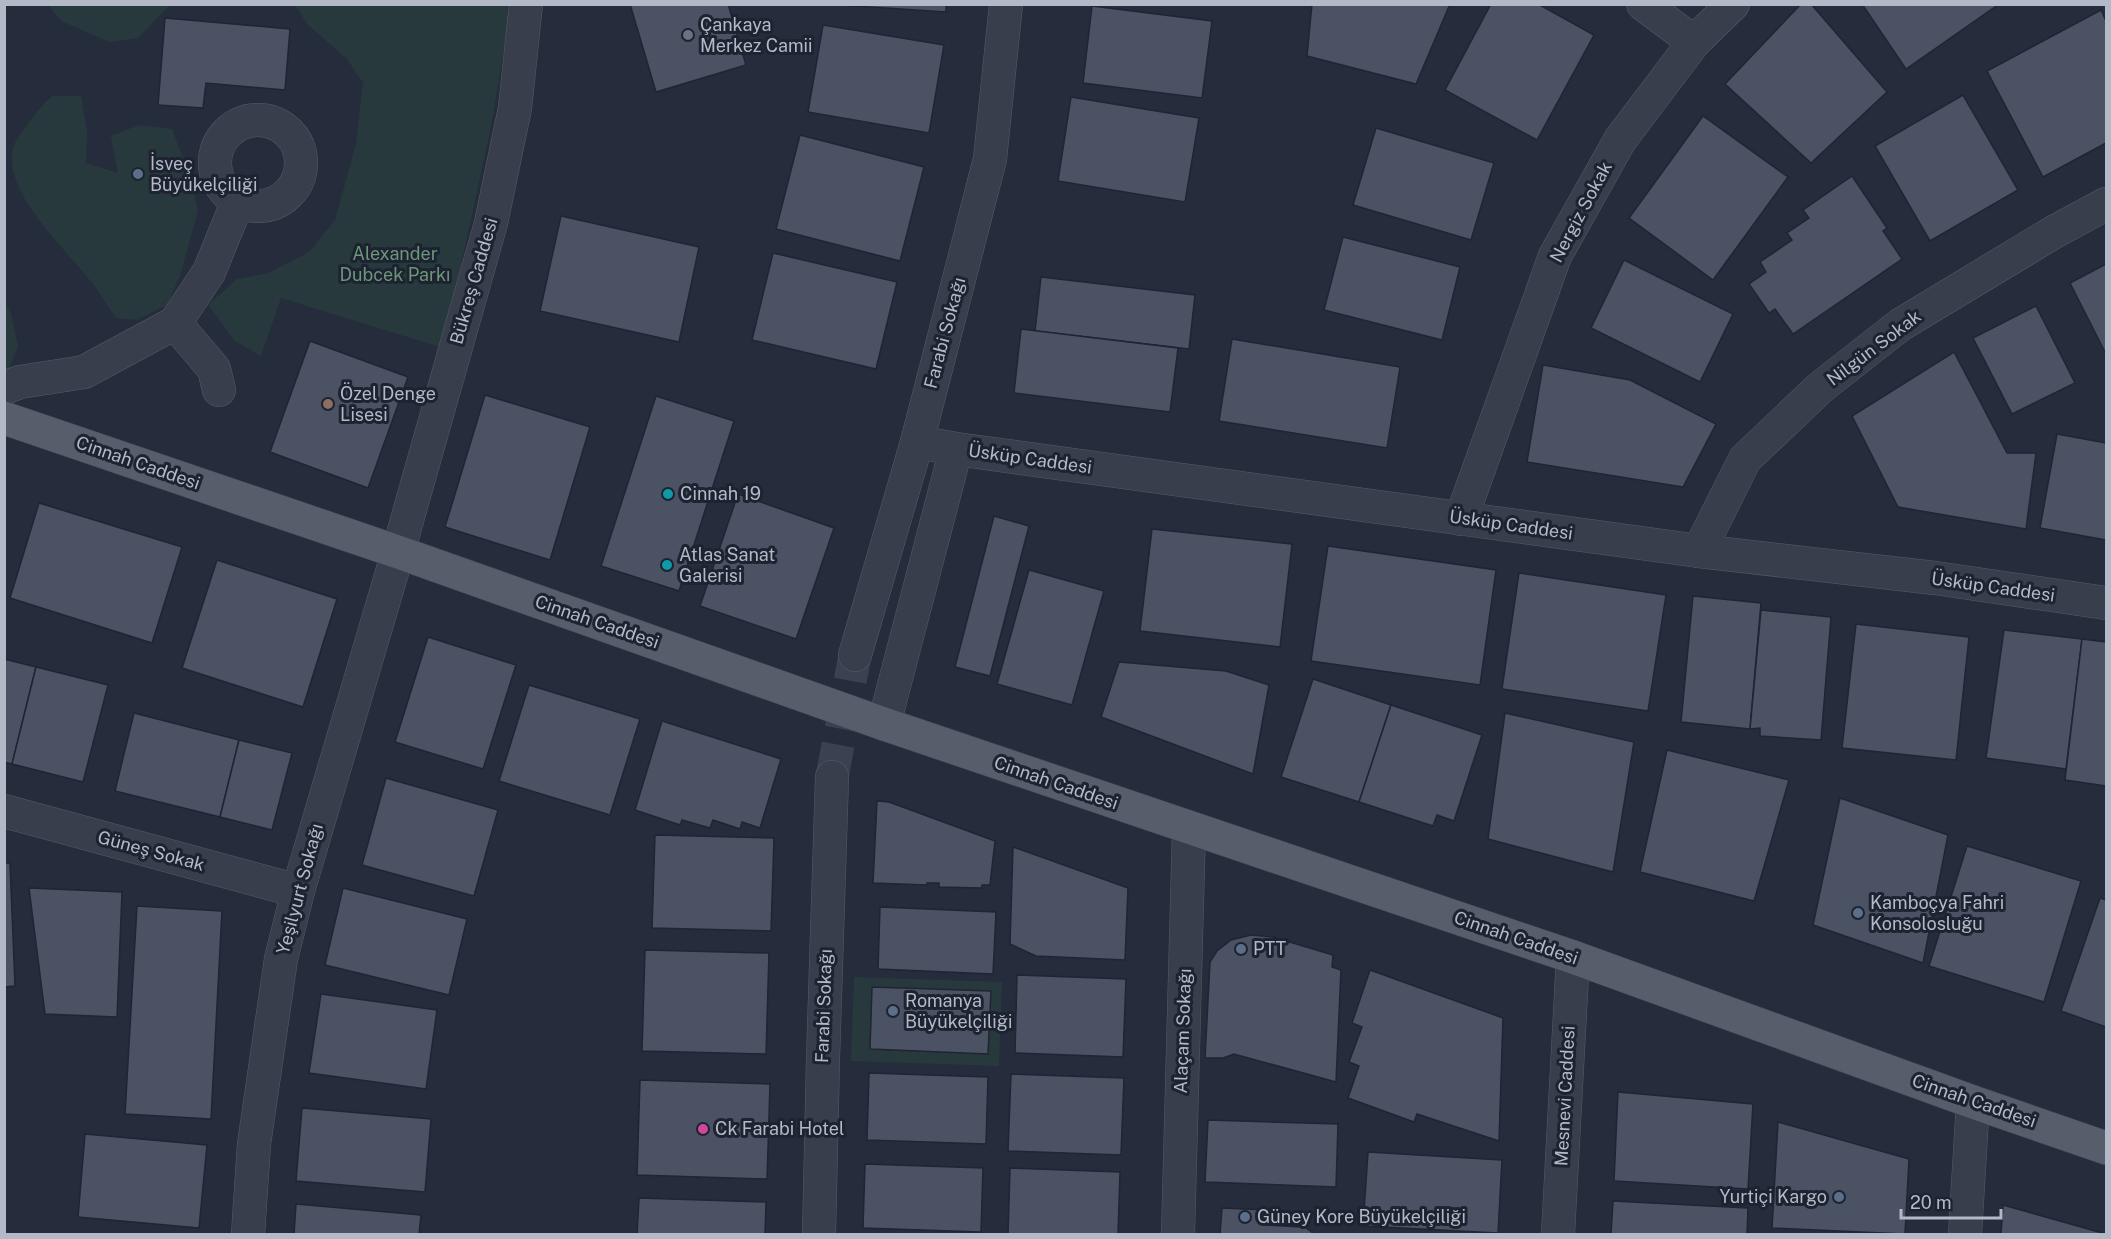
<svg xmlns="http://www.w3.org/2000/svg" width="2111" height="1239" viewBox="0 0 2111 1239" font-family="'Public Sans',sans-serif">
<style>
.green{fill:#28393d}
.building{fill:#4b5264;stroke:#1f2532;stroke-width:1.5}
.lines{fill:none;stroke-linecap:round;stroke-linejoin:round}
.minor-tunnel{stroke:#3a4150;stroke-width:33;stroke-dasharray:33 16;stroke-linecap:butt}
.minor-casing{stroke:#565c69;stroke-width:34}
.major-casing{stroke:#414754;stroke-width:34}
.minor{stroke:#383e4b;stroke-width:33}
.major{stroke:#565d6b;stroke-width:33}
.worship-dot{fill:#6b7280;stroke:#1d2330;stroke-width:2}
.service-dot{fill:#5c6f8a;stroke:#1d2330;stroke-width:2}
.education-dot{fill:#8d6e63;stroke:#1d2330;stroke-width:2}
.culture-dot{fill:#0f9aa8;stroke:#1d2330;stroke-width:2}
.hotel-dot{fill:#d1479c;stroke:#1d2330;stroke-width:2}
.labels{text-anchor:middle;stroke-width:6;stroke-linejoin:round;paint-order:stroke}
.poi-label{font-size:18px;fill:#b4b9c7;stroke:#1d2330;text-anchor:start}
.street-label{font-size:18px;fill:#b4b9c7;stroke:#1d2330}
.park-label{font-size:18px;fill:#6c967a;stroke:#1d2330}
</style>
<rect width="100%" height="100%" fill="#252c3b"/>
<!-- green -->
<g class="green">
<polygon points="48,5 170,5 138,38 109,42 61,21"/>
<polygon points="295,5 507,5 509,20 490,132 443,348 281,298 261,356 235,341 208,305 237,279 269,273 309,252 335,220 356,144 363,83 347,59 307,24"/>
<path d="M52,96H81L87,131L86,163L118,173L111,136L139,125L172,129L186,166L198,210L180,276L167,305L137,320L116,318C108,307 101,295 93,284C68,251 2,193 13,148C16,136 42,105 52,96Z"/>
<polygon points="4,302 11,314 18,347 5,378"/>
<polygon points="854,977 1002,982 999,1066 851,1061"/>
</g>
<!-- building -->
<g class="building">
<polygon points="630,4 728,4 746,65 656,92"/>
<polygon points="825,4 946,4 946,12"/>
<polygon points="1312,4 1450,4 1416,84 1307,56"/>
<polygon points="1491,4 1538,4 1594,35 1537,140 1445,90"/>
<polygon points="1801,4 1811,4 1887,92 1811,163 1725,84"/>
<polygon points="1862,4 1999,4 1906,69"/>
<polygon points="1092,6 1212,21 1202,98 1083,83"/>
<polygon points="2101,10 2106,21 2106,143 2043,177 1987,71"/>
<polygon points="165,18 290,29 285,90 206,83 203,108 158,105"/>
<polygon points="823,25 944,45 929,133 808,112"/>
<polygon points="1963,95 2018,190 1930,241 1875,146"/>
<polygon points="1071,97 1199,118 1185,202 1058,181"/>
<polygon points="1703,116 1788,177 1713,280 1629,218"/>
<polygon points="1376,128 1494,163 1471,240 1353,205"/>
<polygon points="800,135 924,167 900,261 776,229"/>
<polygon points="1852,176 1887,228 1883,231 1902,259 1793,334 1775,309 1769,313 1749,284 1766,272 1760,262 1792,240 1787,233 1809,218 1803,210"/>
<polygon points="561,216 699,247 679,342 540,311"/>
<polygon points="1343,237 1460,267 1442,340 1324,310"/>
<polygon points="773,253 897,282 876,369 752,340"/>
<polygon points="1624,260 1733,314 1700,382 1591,328"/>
<polygon points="2106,264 2106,354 2070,283"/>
<polygon points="1041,277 1195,295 1189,349 1035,331"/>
<polygon points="2036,306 2075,383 2012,414 1973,338"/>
<polygon points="1021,329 1178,348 1170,412 1014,393"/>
<polygon points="1232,339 1400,367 1387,448 1219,421"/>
<polygon points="310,341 408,377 368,488 270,452"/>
<polygon points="1954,352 2007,453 2036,453 2026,529 1898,507 1852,416"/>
<polygon points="1543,365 1630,380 1716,424 1683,487 1527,462"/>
<polygon points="485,395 590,427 550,560 445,527"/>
<polygon points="656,396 734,421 679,591 601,566"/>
<polygon points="2057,434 2106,443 2106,540 2040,528"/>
<polygon points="738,494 834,528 796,639 700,606"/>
<polygon points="39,503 182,547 152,643 10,598"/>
<polygon points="994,516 1029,526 990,676 955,667"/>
<polygon points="1152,529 1292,544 1280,647 1140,631"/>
<polygon points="1328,546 1496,570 1480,685 1311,661"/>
<polygon points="217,560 337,599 303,707 182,668"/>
<polygon points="1029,570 1104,591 1072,705 997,684"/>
<polygon points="1519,573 1666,595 1648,711 1502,689"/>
<polygon points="1693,596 1761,603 1750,729 1681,722"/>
<polygon points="1761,610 1831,617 1821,740 1760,736 1760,728 1750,729"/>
<polygon points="1856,624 1969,637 1956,760 1842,748"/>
<polygon points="2004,630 2082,639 2066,769 1986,758"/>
<polygon points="428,637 516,665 483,769 395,742"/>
<polygon points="2082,639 2106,642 2106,786 2065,780"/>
<polygon points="4,659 36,667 12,764 4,762"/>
<polygon points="1119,662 1226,671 1269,685 1253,774 1101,717"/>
<polygon points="36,667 108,685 83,782 12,764"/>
<polygon points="1313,679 1391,705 1359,802 1281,777"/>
<polygon points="529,685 640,719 610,815 499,781"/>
<polygon points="1391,705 1482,735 1454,821 1437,815 1433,826 1359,802"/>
<polygon points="134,713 239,740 220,817 115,791"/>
<polygon points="1505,713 1634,742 1613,872 1488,839"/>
<polygon points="662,721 781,759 760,828 742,822 740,829 713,820 710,828 682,820 680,825 635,810"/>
<polygon points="239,740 292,753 272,830 220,817"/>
<polygon points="1667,750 1789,780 1754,901 1640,872"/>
<polygon points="386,778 498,810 474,896 362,865"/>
<polygon points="1840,798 1948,835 1923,963 1813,925"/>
<polygon points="877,801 889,802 995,841 990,885 982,885 982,888 939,887 939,883 927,883 927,885 873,883"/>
<polygon points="655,835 774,838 771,931 652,928"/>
<polygon points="1967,846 2081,881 2044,1002 1929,966"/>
<polygon points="1013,847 1128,888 1125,960 1036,956 1010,944"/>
<polygon points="4,863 10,863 15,986 4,987"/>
<polygon points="29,888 122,892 117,1017 45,1014"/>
<polygon points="343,888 467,919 449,995 325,965"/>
<polygon points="2100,898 2106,900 2106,1027 2061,1011"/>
<polygon points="137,906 222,911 211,1119 125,1114"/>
<polygon points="880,907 996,912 993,974 878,969"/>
<polygon points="1251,935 1273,937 1333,955 1332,967 1341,970 1336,1082 1234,1054 1223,1058 1205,1058 1210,962 1217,951 1231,940"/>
<polygon points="645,950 769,953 766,1054 642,1051"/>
<polygon points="1370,970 1503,1018 1499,1141 1417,1114 1414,1122 1348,1098 1359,1066 1349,1062 1362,1027 1352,1023"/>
<polygon points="1017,975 1126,979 1123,1057 1015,1053"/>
<polygon points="872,987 991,991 988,1054 870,1049"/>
<polygon points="321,994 437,1010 426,1089 309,1073"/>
<polygon points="869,1073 988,1077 986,1144 867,1140"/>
<polygon points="1011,1074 1124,1078 1121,1155 1008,1151"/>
<polygon points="640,1080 770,1084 767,1179 637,1175"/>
<polygon points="1618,1092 1753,1104 1748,1189 1614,1181"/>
<polygon points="302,1108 431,1119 425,1192 296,1181"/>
<polygon points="1208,1120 1338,1124 1336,1187 1205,1182"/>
<polygon points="1778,1122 1909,1159 1905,1234 1772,1228"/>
<polygon points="85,1134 207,1145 199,1228 78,1217"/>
<polygon points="1368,1152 1502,1160 1498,1233 1363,1226"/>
<polygon points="865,1164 983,1168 981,1232 863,1228"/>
<polygon points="1010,1168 1120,1172 1118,1234 1008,1234"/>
<polygon points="639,1198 766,1202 765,1234 637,1234"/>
<polygon points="1613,1201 1748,1208 1747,1234 1611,1234"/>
<polygon points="296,1204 421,1215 419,1234 294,1234"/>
<polygon points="2003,1205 2106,1234 2001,1234"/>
<polygon points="1222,1208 1268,1210 1268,1225 1300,1227 1300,1223 1314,1234 1220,1234"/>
</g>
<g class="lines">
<!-- minor-tunnel -->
<polyline class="minor-tunnel" points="832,777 855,655"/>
<!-- minor casing -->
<g class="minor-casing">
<g id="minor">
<polyline points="1643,4 1694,42"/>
<circle cx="258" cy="163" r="43"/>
<polyline points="175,323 214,369 219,390"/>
<polyline points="4,388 20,382 84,372 175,323 209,272 238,201"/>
<polyline points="917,442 956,449 1699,551 1935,578 2106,603"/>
<polyline points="1461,519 1555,256 1620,140 1694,42 1733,4"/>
<polyline points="1699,551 1745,459 1821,387 1900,325 2054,232 2106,204"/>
<polyline points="855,655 917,442 990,159 1006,4"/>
<polyline points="884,724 956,449"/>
<polyline points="4,811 298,891"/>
<polyline points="248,1234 254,1144 281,959 298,891 398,552 491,223 515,108 526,4"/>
<polyline points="819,1234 823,1059 832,777"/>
<polyline points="1178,1234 1189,828"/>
<polyline points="1558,1234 1573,957"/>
<polyline points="1965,1234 1973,1102"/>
</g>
</g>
<!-- major casing -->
<g class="major-casing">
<polyline id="major" points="4,418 398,552 884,724 1573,957 1973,1102 2106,1148"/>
</g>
<!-- minor -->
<use href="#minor" class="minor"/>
<!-- major -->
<use href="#major" class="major"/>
</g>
<!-- markers -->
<circle class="worship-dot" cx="688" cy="35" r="6"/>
<g class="service-dot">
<circle cx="138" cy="174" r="6"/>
<circle cx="1858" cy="913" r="6"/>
<circle cx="1241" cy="949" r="6"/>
<circle cx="893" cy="1011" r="6"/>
<circle cx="1839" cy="1197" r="6"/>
<circle cx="1245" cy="1217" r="6"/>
</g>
<circle class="education-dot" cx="328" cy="404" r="6"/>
<g class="culture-dot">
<circle cx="668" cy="494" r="6"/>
<circle cx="667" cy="565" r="6"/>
</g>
<circle class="hotel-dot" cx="703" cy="1129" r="6"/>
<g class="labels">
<!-- poi labels -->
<g class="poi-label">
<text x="700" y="31">Çankaya<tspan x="700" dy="21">Merkez Camii</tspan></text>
<text x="150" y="170">İsveç<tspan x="150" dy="21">Büyükelçiliği</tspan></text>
<text x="340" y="400">Özel Denge<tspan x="340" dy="21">Lisesi</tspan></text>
<text x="680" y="500">Cinnah 19</text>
<text x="679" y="561">Atlas Sanat<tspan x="679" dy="21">Galerisi</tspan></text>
<text x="1870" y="909">Kamboçya Fahri<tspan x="1870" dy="21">Konsolosluğu</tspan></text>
<text x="1253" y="955">PTT</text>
<text x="905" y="1007">Romanya<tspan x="905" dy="21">Büyükelçiliği</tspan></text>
<text x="715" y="1135">Ck Farabi Hotel</text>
<text x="1827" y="1203" text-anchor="end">Yurtiçi Kargo</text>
<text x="1257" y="1223">Güney Kore Büyükelçiliği</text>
</g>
<!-- street labels -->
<g class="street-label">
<text transform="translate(1581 212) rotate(-62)" y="6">Nergiz Sokak</text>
<text transform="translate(474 281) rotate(-74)" y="6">Bükreş Caddesi</text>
<text transform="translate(945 333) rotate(-75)" y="6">Farabi Sokağı</text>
<text transform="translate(1874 348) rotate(-37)" y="6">Nilgün Sokak</text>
<text transform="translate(1030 459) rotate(8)" y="6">Üsküp Caddesi</text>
<text transform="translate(138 463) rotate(19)" y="6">Cinnah Caddesi</text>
<text transform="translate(1511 525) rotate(8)" y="6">Üsküp Caddesi</text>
<text transform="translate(1993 587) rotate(8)" y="6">Üsküp Caddesi</text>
<text transform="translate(597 622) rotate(19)" y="6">Cinnah Caddesi</text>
<text transform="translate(1056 783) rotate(19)" y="6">Cinnah Caddesi</text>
<text transform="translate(151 851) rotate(15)" y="6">Güneş Sokak</text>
<text transform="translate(300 889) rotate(-75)" y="6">Yeşilyurt Sokağı</text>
<text transform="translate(1516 938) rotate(19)" y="6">Cinnah Caddesi</text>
<text transform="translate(824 1006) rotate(-88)" y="6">Farabi Sokağı</text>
<text transform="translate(1183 1031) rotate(-88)" y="6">Alaçam Sokağı</text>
<text transform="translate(1565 1096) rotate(-87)" y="6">Mesnevi Caddesi</text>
<text transform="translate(1974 1101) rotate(19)" y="6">Cinnah Caddesi</text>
</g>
<!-- park labels -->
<g class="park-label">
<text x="395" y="260">Alexander<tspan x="395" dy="21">Dubcek Parkı</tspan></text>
</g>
</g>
<!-- border -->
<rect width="2111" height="1239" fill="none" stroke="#b4b9c7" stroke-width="12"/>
<!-- scale -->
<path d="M1901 1209v9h100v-9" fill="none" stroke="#b4b9c7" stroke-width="3"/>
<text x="1910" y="1209" font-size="18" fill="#b4b9c7" stroke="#1d2330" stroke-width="4.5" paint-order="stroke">20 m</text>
</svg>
